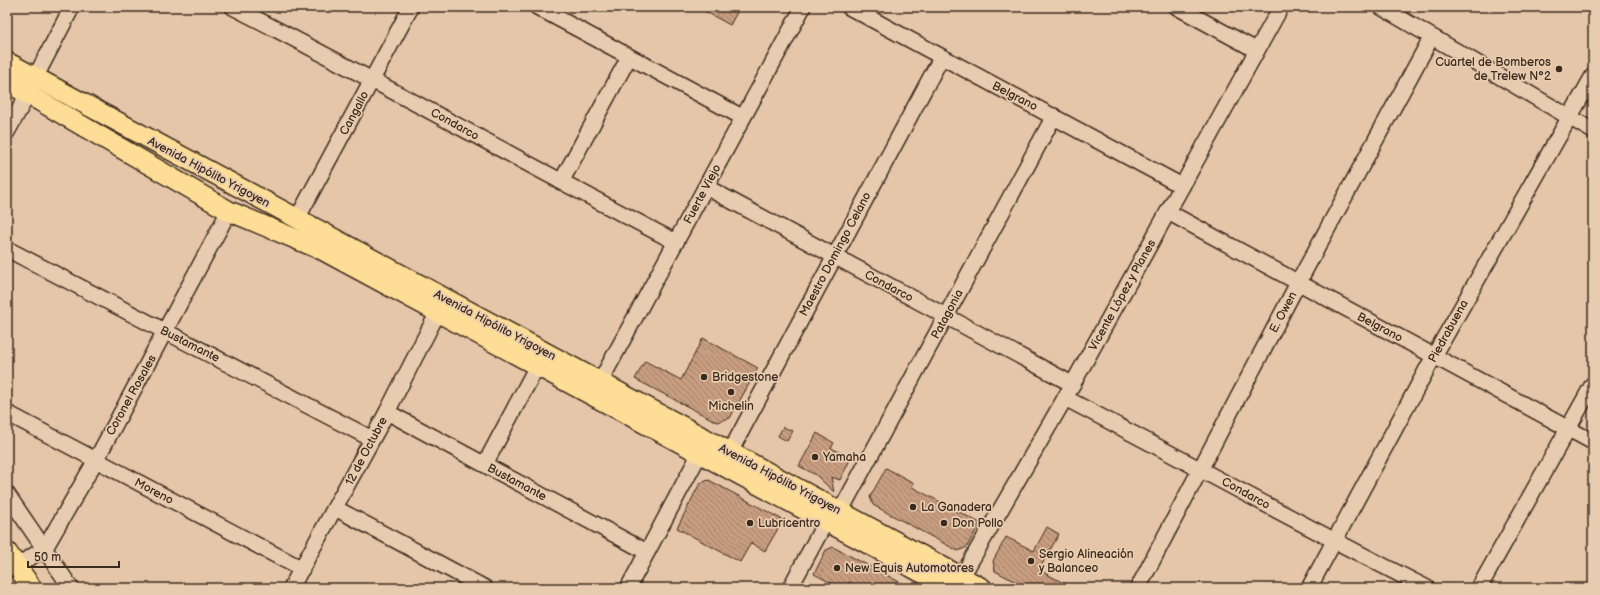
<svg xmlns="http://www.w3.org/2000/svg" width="1600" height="595" viewBox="0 0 1600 595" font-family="'Balsamiq Sans',sans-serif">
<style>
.building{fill:url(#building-back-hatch);stroke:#3b2a1e}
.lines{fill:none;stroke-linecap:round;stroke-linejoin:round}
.minor-casing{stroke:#3b2a1e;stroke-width:18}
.major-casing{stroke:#3b2a1e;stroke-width:22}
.minor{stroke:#e8ccaf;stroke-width:15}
.major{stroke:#fedd96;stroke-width:19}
.poi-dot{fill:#3b2a1e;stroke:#e8ccaf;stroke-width:1.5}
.labels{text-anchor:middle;stroke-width:3.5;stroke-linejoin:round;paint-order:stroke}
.poi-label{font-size:12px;fill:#3b2a1e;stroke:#e8ccaf;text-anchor:start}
.street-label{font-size:12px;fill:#3b2a1e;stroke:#e8ccaf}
</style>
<defs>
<pattern id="building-back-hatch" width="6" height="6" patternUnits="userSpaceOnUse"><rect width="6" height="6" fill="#c89d80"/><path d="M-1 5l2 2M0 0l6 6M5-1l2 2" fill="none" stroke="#a48068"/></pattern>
</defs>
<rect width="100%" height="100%" fill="#e6c6a9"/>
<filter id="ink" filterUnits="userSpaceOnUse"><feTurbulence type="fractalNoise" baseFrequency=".025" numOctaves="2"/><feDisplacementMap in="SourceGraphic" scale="8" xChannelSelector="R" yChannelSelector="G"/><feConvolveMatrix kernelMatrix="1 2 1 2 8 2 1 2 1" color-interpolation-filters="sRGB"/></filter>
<g filter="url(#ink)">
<!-- building -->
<g class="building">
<polygon points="697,7 740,7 730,25"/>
<polygon points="703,338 758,368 730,418 717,422 635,379 645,361 681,380"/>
<polygon points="783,427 793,431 787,441 778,436"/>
<polygon points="817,433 834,443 831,448 851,458 840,480 831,477 834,492 816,475 799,466"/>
<polygon points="886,468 914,483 912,487 980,523 967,547 958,551 873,505 870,497"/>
<polygon points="709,480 783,520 765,551 751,543 740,562 677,528 700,483"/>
<polygon points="1047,527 1059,534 1039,570 1073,588 1027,588 995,571 993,561 1006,537 1034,551"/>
<polygon points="833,547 892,578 911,588 859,588 849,582 846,588 841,588 814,574 826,550"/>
</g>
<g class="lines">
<!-- minor casing -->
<g class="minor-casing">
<g id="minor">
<path d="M233,7C381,83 528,165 676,242"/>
<polyline points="537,7 742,117"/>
<polyline points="849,7 1182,186"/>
<polyline points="1177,7 1256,50"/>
<polyline points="1381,7 1593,131"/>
<polyline points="35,78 72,7"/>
<polyline points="7,132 28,94"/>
<polyline points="561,182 629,57"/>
<polyline points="706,187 1072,384"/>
<polyline points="1168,212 1593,442"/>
<polyline points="297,219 411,7"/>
<polyline points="7,249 372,439"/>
<polyline points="600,382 803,7"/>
<path d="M1065,398C1186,461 1305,527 1427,588"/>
<polyline points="387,412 647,552"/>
<polyline points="7,413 302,569"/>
<polyline points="730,452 941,58"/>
<polyline points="485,464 537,366"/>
<polyline points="7,494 71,588"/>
<polyline points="335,508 485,588"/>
<polyline points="840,512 1054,116"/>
<polyline points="17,566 45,548 96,460 229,211"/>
<polyline points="957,585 1065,398 1281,7"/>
<polyline points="291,588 387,412 438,312"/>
<polyline points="628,588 700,453"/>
<polyline points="790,588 826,521"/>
<polyline points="1138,588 1298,283 1431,38"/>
<polyline points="1309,588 1434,356 1593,76"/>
<polyline points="1479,588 1593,384"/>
</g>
</g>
<!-- major casing -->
<g class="major-casing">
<g id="major">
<polyline points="7,62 982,588"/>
<polyline points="7,82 229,211 322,250 950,588"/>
<polyline points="7,552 32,588"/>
</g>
</g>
<!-- minor -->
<use href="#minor" class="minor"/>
<!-- major -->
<use href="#major" class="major"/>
</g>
</g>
<!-- markers -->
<g class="poi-dot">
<circle cx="1559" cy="69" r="4"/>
<circle cx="704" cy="377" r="4"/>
<circle cx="731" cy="392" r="4"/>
<circle cx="815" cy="457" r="4"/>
<circle cx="913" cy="507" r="4"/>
<circle cx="750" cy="523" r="4"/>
<circle cx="944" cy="523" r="4"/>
<circle cx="1031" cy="561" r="4"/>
<circle cx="837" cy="568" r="4"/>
</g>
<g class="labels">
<!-- poi labels -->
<g class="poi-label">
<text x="1551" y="66" text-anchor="end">Cuartel de Bomberos<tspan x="1551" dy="14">de Trelew N°2</tspan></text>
<text x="712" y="381">Bridgestone</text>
<text x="731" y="410" text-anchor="middle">Michelin</text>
<text x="823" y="461">Yamaha</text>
<text x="921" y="511">La Ganadera</text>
<text x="758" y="527">Lubricentro</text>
<text x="952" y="527">Don Pollo</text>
<text x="1039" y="558">Sergio Alineación<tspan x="1039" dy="14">y Balanceo</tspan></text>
<text x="845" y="572">New Equis Automotores</text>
</g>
<!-- street labels -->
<g class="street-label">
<text transform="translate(1015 96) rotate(27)" y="4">Belgrano</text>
<text transform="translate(354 113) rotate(-62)" y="4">Cangallo</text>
<text transform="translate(455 124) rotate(29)" y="4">Condarco</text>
<text transform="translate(209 172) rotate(28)" y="4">Avenida Hipólito Yrigoyen</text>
<text transform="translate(702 194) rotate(-62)" y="4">Fuerte Viejo</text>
<text transform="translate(835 254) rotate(-62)" y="4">Maestro Domingo Celano</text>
<text transform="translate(889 286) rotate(28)" y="4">Condarco</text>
<text transform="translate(1122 295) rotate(-61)" y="4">Vicente López y Planes</text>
<text transform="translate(1283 312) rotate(-62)" y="4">E. Owen</text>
<text transform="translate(947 314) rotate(-62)" y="4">Patagonia</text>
<text transform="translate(495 325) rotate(28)" y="4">Avenida Hipólito Yrigoyen</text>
<text transform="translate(1380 327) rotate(28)" y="4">Belgrano</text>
<text transform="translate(1448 331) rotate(-61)" y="4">Piedrabuena</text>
<text transform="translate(190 344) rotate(27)" y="4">Bustamante</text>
<text transform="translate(131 395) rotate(-61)" y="4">Coronel Rosales</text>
<text transform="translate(366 451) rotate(-62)" y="4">12 de Octubre</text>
<text transform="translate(780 479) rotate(28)" y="4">Avenida Hipólito Yrigoyen</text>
<text transform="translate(517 482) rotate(28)" y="4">Bustamante</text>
<text transform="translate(154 491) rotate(28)" y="4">Moreno</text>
<text transform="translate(1246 493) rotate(29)" y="4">Condarco</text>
</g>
</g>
<!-- margin -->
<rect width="1600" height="595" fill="none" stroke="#e8ccaf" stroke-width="24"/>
<rect x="12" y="12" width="1576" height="571" fill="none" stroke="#3b2a1e" stroke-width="1.5" filter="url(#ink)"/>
<!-- scale -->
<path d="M28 561v6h91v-6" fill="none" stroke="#3b2a1e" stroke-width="2"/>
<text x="34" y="561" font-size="12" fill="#3b2a1e" stroke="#e8ccaf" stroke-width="3" paint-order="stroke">50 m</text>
</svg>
